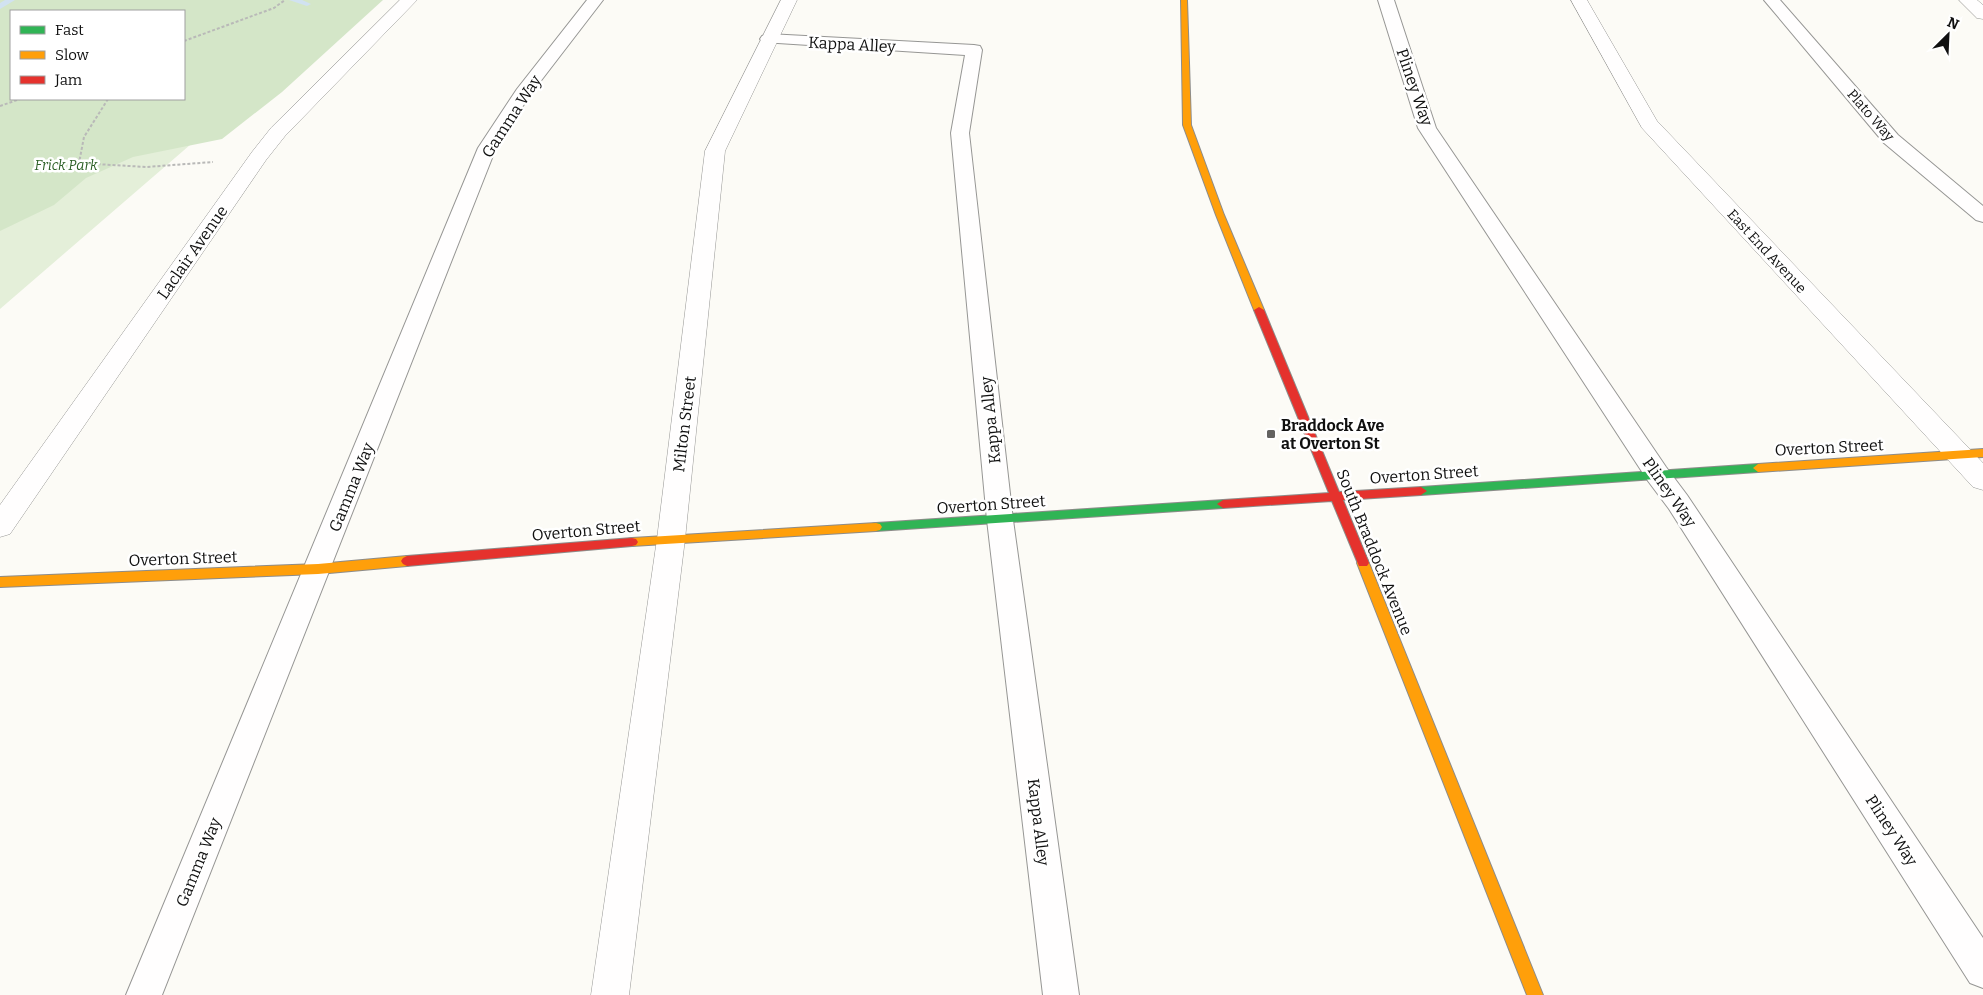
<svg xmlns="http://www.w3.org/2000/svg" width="1983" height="995" viewBox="0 0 1983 995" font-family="Bitter,serif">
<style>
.green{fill:#e4efd9;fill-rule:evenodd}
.forest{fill:#d4e6c8;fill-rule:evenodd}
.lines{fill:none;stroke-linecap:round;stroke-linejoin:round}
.stream{fill:#d1e2f1;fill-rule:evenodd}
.lane-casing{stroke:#969694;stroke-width:2}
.street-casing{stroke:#969694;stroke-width:1}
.fast-casing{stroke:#8d8c8a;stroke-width:2}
.slow-casing{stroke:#8d8c8a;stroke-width:2}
.jam-casing{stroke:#8d8c8a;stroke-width:2}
.path{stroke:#b9b9b8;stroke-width:2;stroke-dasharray:3 2;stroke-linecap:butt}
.lane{fill:#fffefe;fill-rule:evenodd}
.street{fill:#fffefe;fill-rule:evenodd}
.fast{fill:#30b455;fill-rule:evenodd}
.slow{fill:#ff9f0a;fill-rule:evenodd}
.jam{fill:#e5322d;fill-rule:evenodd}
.poi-dot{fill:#636260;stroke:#fff;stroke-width:2}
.labels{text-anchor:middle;stroke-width:5;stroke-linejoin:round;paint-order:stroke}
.far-street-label{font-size:14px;fill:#101010;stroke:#fff}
.far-park-label{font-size:14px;font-style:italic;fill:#2d6027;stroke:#fff}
.street-label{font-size:16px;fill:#101010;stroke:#fff}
.poi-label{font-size:16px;font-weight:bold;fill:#101010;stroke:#fff;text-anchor:start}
</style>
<rect width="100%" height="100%" fill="#fcfbf6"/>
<!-- green -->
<path class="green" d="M0,0H358L0,309ZM11,11H184V99H11Z"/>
<!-- forest -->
<path class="forest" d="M0,0H383L282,92L222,139L133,157L86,178L54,205L0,231ZM11,11H184V99H11Z"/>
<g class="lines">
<!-- stream -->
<g class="stream">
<polygon points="5,0 15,0 0,9 0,3"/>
<polygon points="289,0 302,0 311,4 307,6"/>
</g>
<!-- lane casing -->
<g class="lane-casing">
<g id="lane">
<polygon points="587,0 603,0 530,95 496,148 162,995 126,995 478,148 517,89"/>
<polygon points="1378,0 1394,0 1436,128 1666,467 1687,495 1983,938 1983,988 1970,983 1669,509 1648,481 1418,128"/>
<polygon points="1764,0 1780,0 1898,135 1983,206 1983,222 1976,220 1884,143"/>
<polygon points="768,34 974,45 980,46 982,50 969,133 1013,520 1079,995 1043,995 987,520 951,133 965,55 762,42 760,39 762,36"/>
</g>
</g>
<!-- street casing -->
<g class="street-casing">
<g id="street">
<polygon points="400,0 417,0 285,136 266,160 10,534 0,537 0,505 252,152 271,128"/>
<polygon points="781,0 797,0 725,151 685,539 629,995 591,995 657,539 705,151"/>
<polygon points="1571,0 1587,0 1657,121 1983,463 1983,490 1973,487 1642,128"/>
<polygon points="1959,0 1977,0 1983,5 1983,19 1977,18"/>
</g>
</g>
<!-- fast casing -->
<g class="fast-casing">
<g id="fast">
<polygon points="1758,464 1763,468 1758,472 1421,495 1415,491 1421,487"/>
<polygon points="1223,500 1229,504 1223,508 876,531 872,530 870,527 872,524 876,523"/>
</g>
</g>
<!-- slow casing -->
<g class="slow-casing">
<g id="slow">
<polygon points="1181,0 1187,0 1191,125 1224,215 1264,310 1259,313 1254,310 1216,215 1183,125"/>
<polygon points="1983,449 1983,457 1758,472 1753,468 1758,464"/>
<polygon points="876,523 880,524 882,527 880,530 876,531 632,546 628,545 626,542 628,539 632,538"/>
<polygon points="407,556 411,558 413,561 411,564 407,566 318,574 0,587 0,577 318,564"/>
<polygon points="1363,558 1367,560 1369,563 1543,995 1527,995 1357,563 1359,560"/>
</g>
</g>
<!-- jam casing -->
<g class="jam-casing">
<g id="jam">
<polygon points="1259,307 1264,310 1339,492 1421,487 1427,491 1421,495 1343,500 1369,563 1367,566 1359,566 1332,501 1223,508 1217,504 1223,500 1329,493 1254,310"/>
<polygon points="632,538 636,539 638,542 636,545 632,546 407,566 403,564 401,561 403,558 407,556"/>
</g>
</g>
<!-- path -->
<g class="path">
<polyline points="184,41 274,8 285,0"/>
<polyline points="108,99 84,137 79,163 146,167 213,162"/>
<polyline points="0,106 20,99"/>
</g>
<!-- lane -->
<use href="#lane" class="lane"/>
<!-- street -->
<use href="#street" class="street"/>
<!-- fast -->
<use href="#fast" class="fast"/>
<!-- slow -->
<use href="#slow" class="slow"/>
<!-- jam -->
<use href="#jam" class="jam"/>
</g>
<!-- markers -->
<rect class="poi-dot" x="1266" y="429" width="10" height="10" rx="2.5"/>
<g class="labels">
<!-- far-street labels -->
<g class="far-street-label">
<text transform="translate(1871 115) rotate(49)" y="5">Plato Way</text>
<text transform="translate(1767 251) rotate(47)" y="5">East End Avenue</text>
</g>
<!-- far-park labels -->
<g class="far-park-label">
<text x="66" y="170">Frick Park</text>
</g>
<!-- street labels -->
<g class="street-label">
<text transform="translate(852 44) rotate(3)" y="6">Kappa Alley</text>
<text transform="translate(1415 87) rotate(71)" y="6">Pliney Way</text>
<text transform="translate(511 116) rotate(-57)" y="6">Gamma Way</text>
<text transform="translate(192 252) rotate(-55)" y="6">Laclair Avenue</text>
<text transform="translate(990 420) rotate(-96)" y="6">Kappa Alley</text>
<text transform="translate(684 424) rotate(-83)" y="6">Milton Street</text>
<text transform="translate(1829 447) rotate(-3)" y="6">Overton Street</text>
<text transform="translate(1424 474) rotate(-4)" y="6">Overton Street</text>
<text transform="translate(351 487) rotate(-68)" y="6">Gamma Way</text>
<text transform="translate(1670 492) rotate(55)" y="6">Pliney Way</text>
<text transform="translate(991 504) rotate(-4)" y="6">Overton Street</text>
<text transform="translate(586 530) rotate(-5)" y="6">Overton Street</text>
<text transform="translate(1375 552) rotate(68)" y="6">South Braddock Avenue</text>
<text transform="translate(183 558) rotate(-2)" y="6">Overton Street</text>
<text transform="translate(1039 822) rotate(83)" y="6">Kappa Alley</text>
<text transform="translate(1892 830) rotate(57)" y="6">Pliney Way</text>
<text transform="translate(198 862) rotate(-68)" y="6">Gamma Way</text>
</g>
<!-- poi labels -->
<g class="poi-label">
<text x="1281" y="431">Braddock Ave<tspan x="1281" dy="18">at Overton St</tspan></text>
</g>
</g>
<!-- legend -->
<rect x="10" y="10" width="175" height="90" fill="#ffffff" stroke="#9f9f9f"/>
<rect x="20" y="26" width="25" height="8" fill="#30b455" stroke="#9f9f9f"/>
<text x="55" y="35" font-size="15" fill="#101010">Fast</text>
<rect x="20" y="51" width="25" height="8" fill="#ff9f0a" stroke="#9f9f9f"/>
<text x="55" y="60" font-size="15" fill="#101010">Slow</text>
<rect x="20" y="76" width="25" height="8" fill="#e5322d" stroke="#9f9f9f"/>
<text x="55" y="85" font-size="15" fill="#101010">Jam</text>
<!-- north arrow -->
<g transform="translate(1948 35) rotate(24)" stroke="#ffffff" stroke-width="4" paint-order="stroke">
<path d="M0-4L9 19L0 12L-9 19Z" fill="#101010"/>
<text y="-8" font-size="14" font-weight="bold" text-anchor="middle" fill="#101010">N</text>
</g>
</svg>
